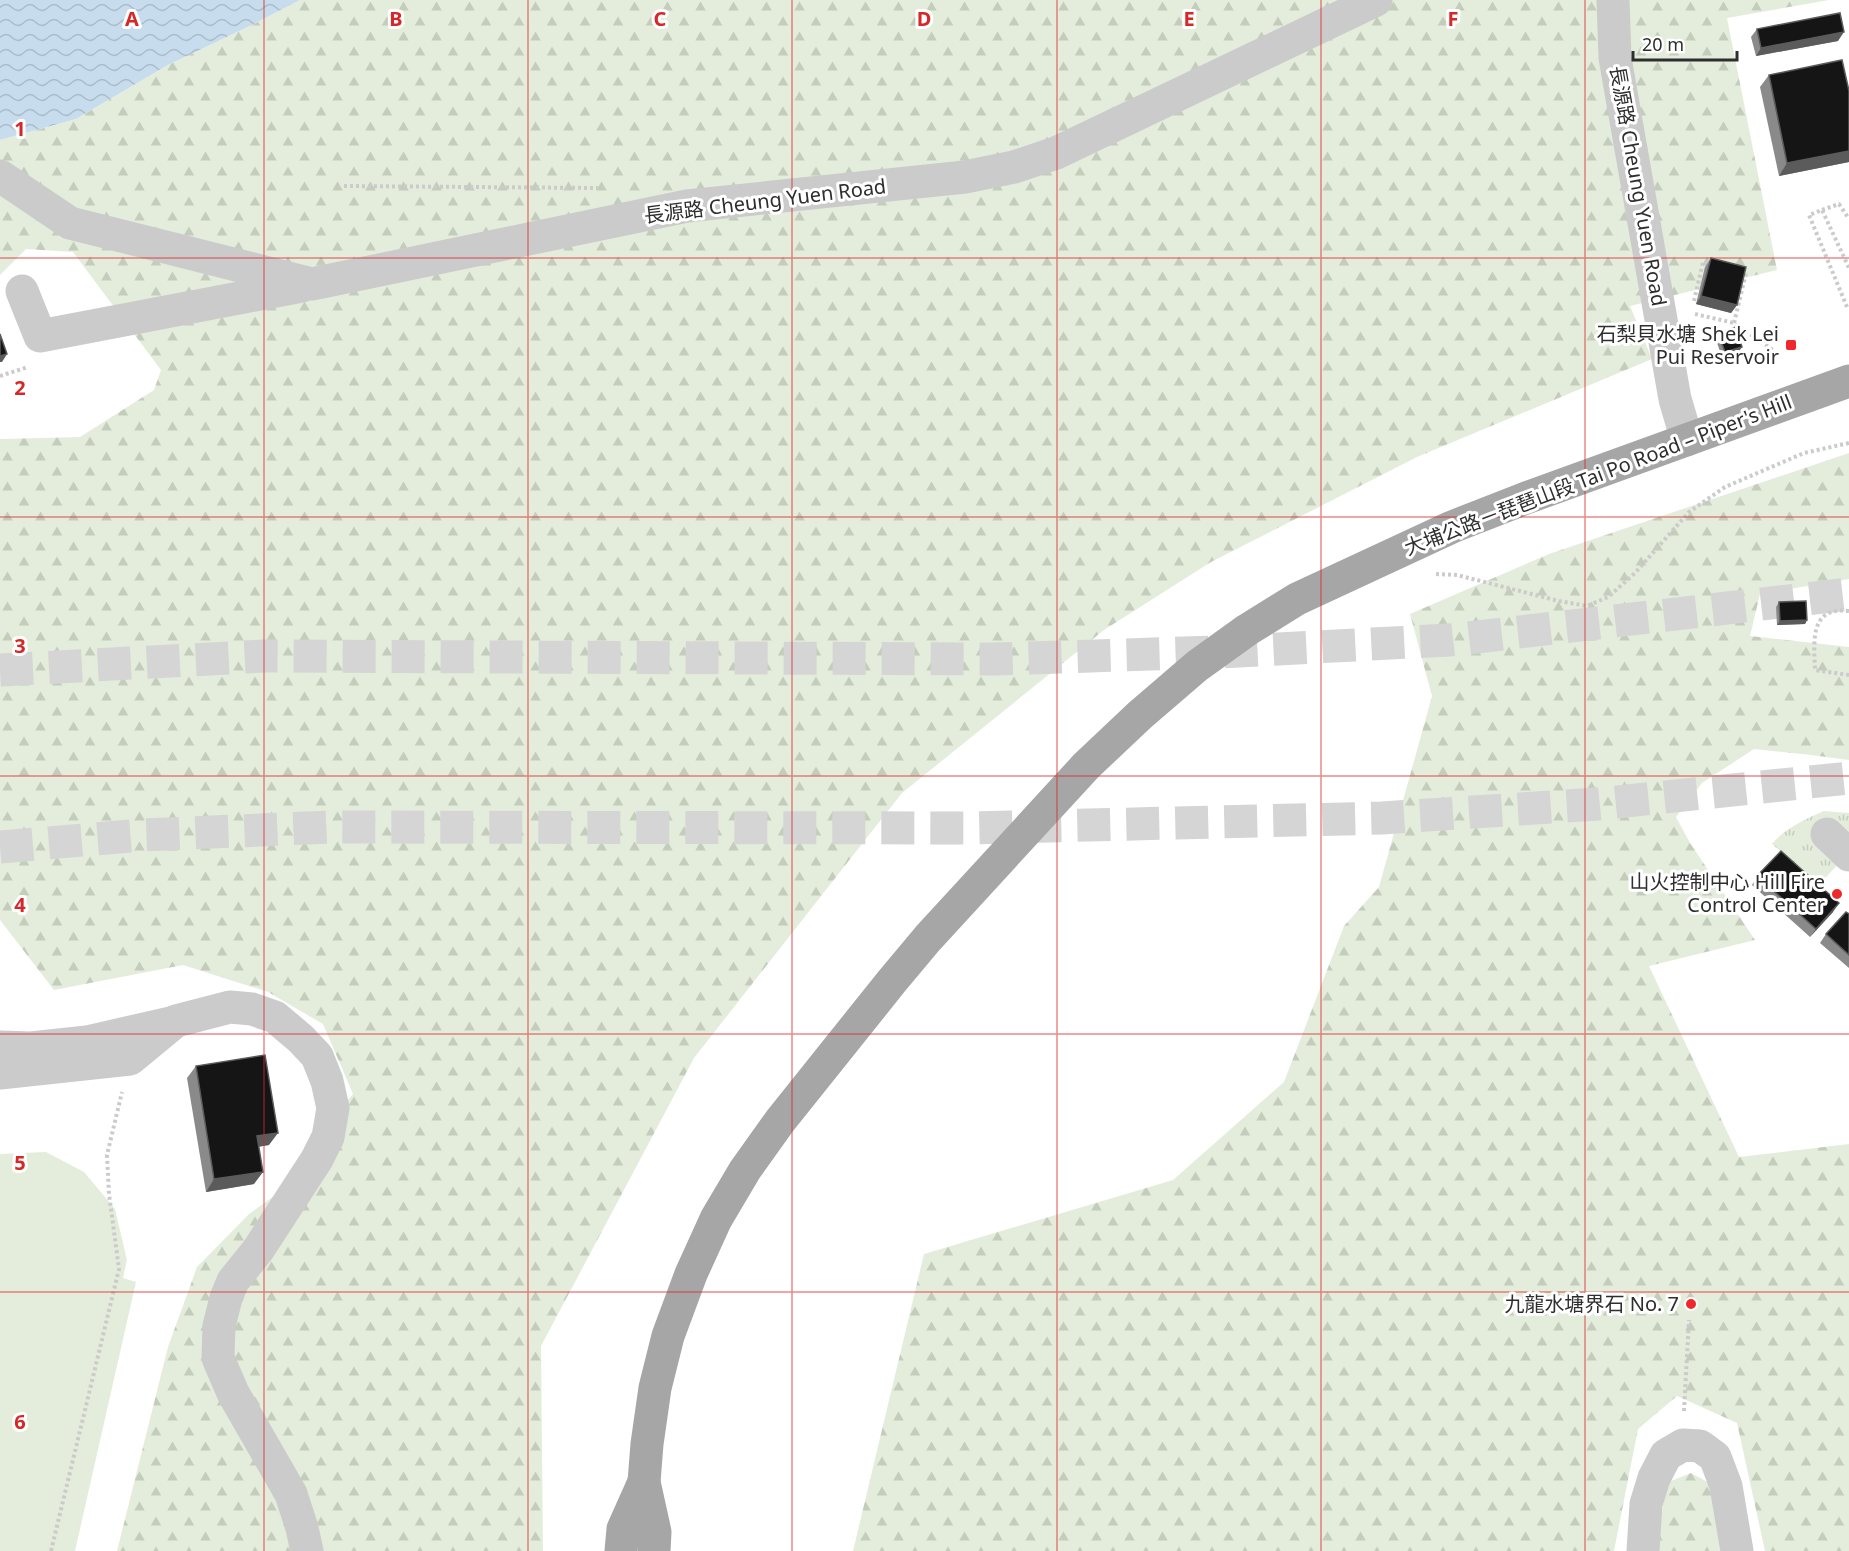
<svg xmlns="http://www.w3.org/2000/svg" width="1849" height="1551" viewBox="0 0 1849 1551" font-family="'Noto Sans','Noto Sans TC',sans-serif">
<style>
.grass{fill:url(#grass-tufts)}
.forest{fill:url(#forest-firs)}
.pitch{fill:#e4eddb}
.water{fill:url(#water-waves)}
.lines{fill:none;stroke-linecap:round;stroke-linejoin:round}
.highway-tunnel{stroke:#d5d5d5;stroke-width:33;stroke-dasharray:33 16;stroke-linecap:butt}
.path{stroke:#cbcbcb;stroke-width:4;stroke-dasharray:3 3;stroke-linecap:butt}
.minor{stroke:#cbcbcb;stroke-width:33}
.major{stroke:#a6a6a6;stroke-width:33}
.wall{fill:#8a8a8a}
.shaded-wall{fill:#5b5b5b}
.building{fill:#151515;stroke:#5b5b5b;stroke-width:1.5}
.grid{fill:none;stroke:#d62828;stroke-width:1.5;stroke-opacity:0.55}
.poi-dot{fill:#ee282b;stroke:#fff;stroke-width:2}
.labels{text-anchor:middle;stroke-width:6;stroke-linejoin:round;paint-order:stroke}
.street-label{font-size:20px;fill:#2e2e2e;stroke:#fff}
.poi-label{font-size:20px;fill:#2e2e2e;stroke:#fff;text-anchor:end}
.grid-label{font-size:20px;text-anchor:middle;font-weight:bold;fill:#d62828;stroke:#fff;stroke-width:6;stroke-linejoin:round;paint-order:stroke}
</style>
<defs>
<pattern id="grass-tufts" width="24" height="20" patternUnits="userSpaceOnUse" patternTransform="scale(1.5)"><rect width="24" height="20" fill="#e4eddb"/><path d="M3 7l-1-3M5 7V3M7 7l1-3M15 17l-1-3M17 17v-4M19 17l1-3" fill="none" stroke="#c4ccbc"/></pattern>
<pattern id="forest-firs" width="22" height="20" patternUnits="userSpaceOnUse" patternTransform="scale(1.5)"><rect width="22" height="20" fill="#e4eddb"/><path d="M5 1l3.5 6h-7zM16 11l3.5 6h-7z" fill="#c4ccbc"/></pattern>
<pattern id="water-waves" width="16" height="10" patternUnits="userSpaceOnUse" patternTransform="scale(1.5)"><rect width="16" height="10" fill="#c7dced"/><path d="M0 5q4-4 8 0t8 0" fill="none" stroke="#abbdcc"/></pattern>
</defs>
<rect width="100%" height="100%" fill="#fff"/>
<!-- grass -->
<path class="grass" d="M1824,811L1849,813V852L1819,885L1772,844C1785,828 1806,819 1824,811Z"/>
<!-- forest -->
<g class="forest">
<polygon points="300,0 1829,0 1727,18 1777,270 1630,306 1652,359 1417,457 1211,562 1104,630 902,793 694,1058 541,1346 543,1551 117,1551 168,1347 197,1267 249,1214 285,1188 310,1145 353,1094 323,1024 268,992 183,965 54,990 0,920 0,439 80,437 154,390 161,370 73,252 26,249 0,275 0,140 76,119 168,65 252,25"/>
<polygon points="1849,453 1849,579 1760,594 1750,636 1849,647 1849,760 1811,755 1754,749 1702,783 1676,817 1690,843 1755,940 1649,966 1739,1157 1849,1144 1849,1551 1765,1551 1737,1423 1677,1396 1638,1429 1614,1551 853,1551 924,1254 1173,1180 1284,1082 1344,926 1379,887 1432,696 1410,614 1549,554"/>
<polygon points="1691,1473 1713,1485 1726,1551 1657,1551 1666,1483"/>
</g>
<!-- pitch -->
<polygon class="pitch" points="46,1152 84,1172 115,1209 127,1260 123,1278 136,1282 75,1551 0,1551 0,1154"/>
<!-- water -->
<polygon class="water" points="0,0 300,0 252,25 168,65 76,119 0,140"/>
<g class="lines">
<!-- highway-tunnel -->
<g class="highway-tunnel">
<polyline points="0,670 265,656 994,659 1219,652 1450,640 1849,594"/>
<polyline points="0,847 142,835 331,827 966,828 1382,818 1597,804 1849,778"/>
</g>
<!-- path -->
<g class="path">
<polyline points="344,186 598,188"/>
<polyline points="1822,210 1839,204 1849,219"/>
<polyline points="1694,301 1703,262 1712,264"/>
<polyline points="1847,307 1809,215 1822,210 1849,268"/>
<polyline points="1695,314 1734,323 1773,350"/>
<polyline points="1734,323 1746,273 1742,272"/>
<polyline points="0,376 28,367"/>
<polyline points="1436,574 1457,575 1559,601 1587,606 1608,597 1635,573 1689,512 1725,487 1804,453 1849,443"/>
<path d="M1849,611C1809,606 1814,642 1815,670L1849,675"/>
<polyline points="1684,1411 1689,1320"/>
<polyline points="51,1551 119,1269 109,1194 107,1155 122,1092"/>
</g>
<!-- minor -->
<g class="minor">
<polyline points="1613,0 1615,58 1675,399 1687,440"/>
<polyline points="0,176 70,223 312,284 687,206 965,177 1014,167 1056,153 1376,0"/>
<polyline points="22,291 40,336 302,286"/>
<polyline points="1827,834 1849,855"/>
<polyline points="0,1047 31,1048 87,1042 170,1023"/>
<polyline points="0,1073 130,1059 176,1021 230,1007 252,1009 275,1017 301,1039 317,1056 327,1081 333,1108 328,1137 317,1159 258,1250 233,1281 226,1298 219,1326 218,1358 233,1393 291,1494 302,1528 307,1551"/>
<polyline points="1643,1551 1646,1504 1654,1478 1666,1455 1683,1445 1700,1446 1715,1457 1726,1486 1737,1551"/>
</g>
<!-- major -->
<g class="major">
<polyline points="621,1551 623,1529 644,1482"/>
<polyline points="654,1551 655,1532 644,1482 647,1444 655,1388 668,1336 691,1274 716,1219 745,1170 780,1121 892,981 928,938 1086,766 1140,715 1197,666 1247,630 1297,599 1452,527 1526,498 1849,381"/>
</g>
</g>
<!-- wall -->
<g class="wall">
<polygon points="1757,29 1838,41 1756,56 1751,37"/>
<polygon points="1769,75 1849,91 1849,162 1779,176 1760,87"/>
<polygon points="1711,258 1737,305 1731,313 1696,304 1705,267"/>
<polygon points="1718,333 1742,347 1739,351 1722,357 1715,337"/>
<polygon points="1779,602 1807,620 1805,624 1777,625 1776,607"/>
<polygon points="1757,876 1833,912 1810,937 1752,885"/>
<polygon points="1849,914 1849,968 1820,943 1826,934"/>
<polygon points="196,1066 269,1145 258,1147 254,1184 206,1192 187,1078"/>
</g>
<!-- shaded-wall -->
<g class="shaded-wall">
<polygon points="1844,32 1838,41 1756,56 1761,48"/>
<polygon points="1849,151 1849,162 1779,176 1787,163"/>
<polygon points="1701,296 1737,305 1731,313 1696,304"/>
<polygon points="1742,347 1739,351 1722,357 1725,352"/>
<polygon points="7,354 2,362 0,362 0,356"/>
<polygon points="1807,620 1805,624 1777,625 1780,621"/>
<polygon points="1839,903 1833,912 1810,937 1816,929"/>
<polygon points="278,1133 269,1145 248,1148 257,1136"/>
<polygon points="263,1172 254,1184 206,1192 214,1179"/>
</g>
<!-- building -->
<g class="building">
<polygon points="1840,13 1844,32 1761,48 1757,29"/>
<polygon points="1842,60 1849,91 1849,151 1787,163 1769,75"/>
<polygon points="1711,258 1746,267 1737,305 1701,296"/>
<polygon points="1736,327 1742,347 1725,352 1718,333"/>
<polygon points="0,334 7,354 0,356"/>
<polygon points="1806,601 1807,620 1780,621 1779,602"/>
<polygon points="1781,851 1839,903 1816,929 1757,876"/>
<polygon points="1846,912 1849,914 1849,955 1826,934"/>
<polygon points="265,1055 278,1133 257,1136 263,1172 214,1179 196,1066"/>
</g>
<!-- grid -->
<path class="grid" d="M264,0V1551M528,0V1551M792,0V1551M1057,0V1551M1321,0V1551M1585,0V1551M0,258H1849M0,517H1849M0,776H1849M0,1034H1849M0,1292H1849"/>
<!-- markers -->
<g class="poi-dot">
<rect x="1785" y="339" width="12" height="12" rx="3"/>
<circle cx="1837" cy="894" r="6"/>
<circle cx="1691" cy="1304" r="6"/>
</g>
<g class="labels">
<!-- street labels -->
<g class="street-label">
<text transform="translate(1638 186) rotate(80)" y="7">長源路 Cheung Yuen Road</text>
<text transform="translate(765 201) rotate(-7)" y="7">長源路 Cheung Yuen Road</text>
<text transform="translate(1598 475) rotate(-21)" y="7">大埔公路－琵琶山段 Tai Po Road – Piper's Hill</text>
</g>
<!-- poi labels -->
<g class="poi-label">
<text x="1779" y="341">石梨貝水塘 Shek Lei<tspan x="1779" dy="23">Pui Reservoir</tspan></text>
<text x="1825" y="889">山火控制中心 Hill Fire<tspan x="1825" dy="23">Control Center</tspan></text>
<text x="1679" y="1311">九龍水塘界石 No. 7</text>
</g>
</g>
<g class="grid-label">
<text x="132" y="26">A</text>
<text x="396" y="26">B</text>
<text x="660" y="26">C</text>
<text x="924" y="26">D</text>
<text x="1189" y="26">E</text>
<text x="1453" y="26">F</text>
<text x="20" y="136">1</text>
<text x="20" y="395">2</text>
<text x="20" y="653">3</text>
<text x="20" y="912">4</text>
<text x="20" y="1170">5</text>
<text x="20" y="1429">6</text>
</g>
<!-- scale -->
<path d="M1633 51v9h104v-9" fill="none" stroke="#2e2e2e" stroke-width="3"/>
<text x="1642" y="51" font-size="18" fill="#2e2e2e" stroke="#ffffff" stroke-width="4.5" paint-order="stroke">20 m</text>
</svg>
